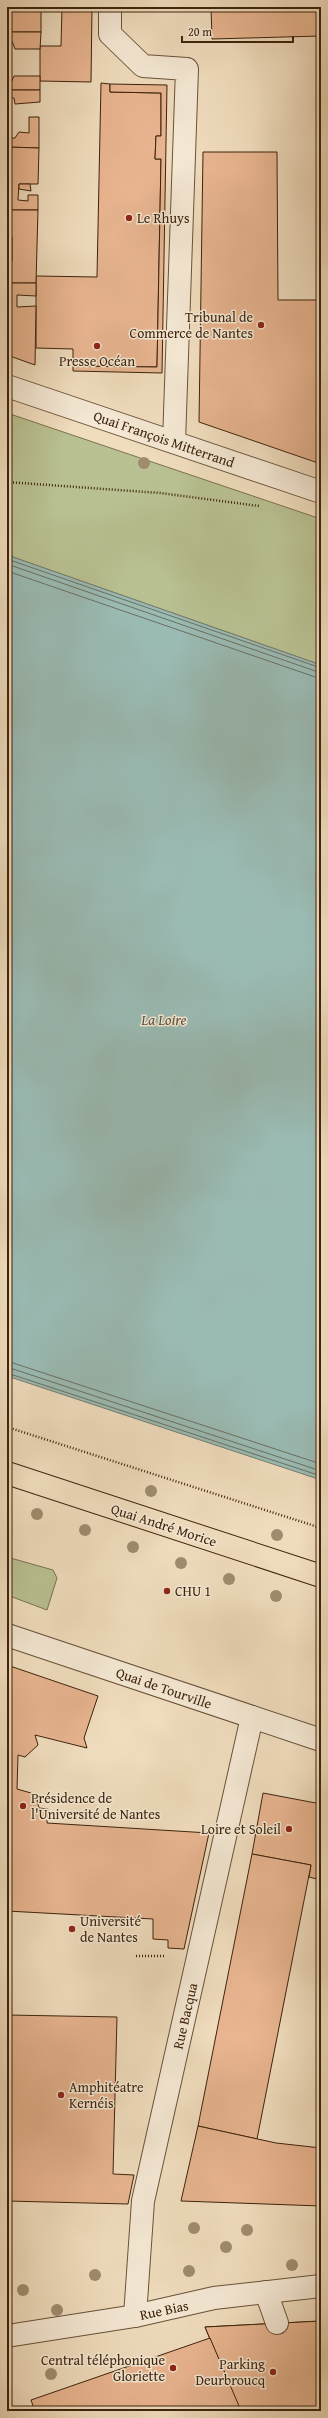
<svg xmlns="http://www.w3.org/2000/svg" width="328" height="2418" viewBox="0 0 328 2418" font-family="'Gentium Book Plus',serif">
<style>
.green{fill:#b9c192;stroke:#7b7250}
.water{fill:#9abbb4;stroke:#757e71}
.lines{fill:none;stroke-linecap:round;stroke-linejoin:round}
.shore{stroke:#6c6f60;stroke-width:1}
.building{fill:#e8b590;stroke:#3d230d}
.minor-casing{stroke:#6a5239;stroke-width:24}
.major-casing{stroke:#3d230d;stroke-width:24}
.path{stroke:#3d230d;stroke-width:2.5;stroke-dasharray:1 2;stroke-linecap:butt}
.minor{stroke:#f5e9d5;stroke-width:22}
.major{stroke:#f0ddbe;stroke-width:22}
.tree{fill:#9f8c6f}
.poi-dot{fill:#8f2418;stroke:#f5e9d5;stroke-width:1.5}
.labels{text-anchor:middle;stroke-width:3;stroke-linejoin:round;paint-order:stroke}
.poi-label{font-size:14px;fill:#3d230d;stroke:#f5e9d5;text-anchor:start}
.street-label{font-size:14px;fill:#3d230d;stroke:#f5e9d5}
.water-label{font-size:15px;font-style:italic;fill:#59513f;stroke:#f5e9d5}
</style>
<rect width="100%" height="100%" fill="#f0ddbe"/>
<filter id="stains"><feTurbulence type="fractalNoise" baseFrequency=".005" numOctaves="4"/><feColorMatrix values="0 0 0 0 .2 0 0 0 0 .09 0 0 0 0 .02 0 0 0 .5 -.17"/></filter>
<radialGradient id="worn" r=".72"><stop offset=".6" stop-color="#630" stop-opacity="0"/><stop offset="1" stop-color="#630" stop-opacity=".3"/></radialGradient>
<!-- green -->
<g class="green">
<polygon points="7,413 321,519 321,665 7,555"/>
<polygon points="7,1557 53,1570 57,1578 47,1610 7,1595"/>
</g>
<!-- water -->
<polygon class="water" points="7,555 321,665 321,1480 7,1376"/>
<g class="lines">
<!-- shore -->
<g class="shore">
<polyline points="7,559 321,668"/>
<polyline points="7,564 321,673"/>
<polyline points="7,571 321,679"/>
<polyline points="7,1361 321,1464"/>
<polyline points="7,1367 321,1471"/>
<polyline points="7,1373 321,1476"/>
</g>
</g>
<!-- building -->
<g class="building">
<rect x="7" y="7" width="34" height="25"/>
<polygon points="62,7 92,7 91,82 40,81 40,46 61,46"/>
<polygon points="211,7 321,7 321,36 212,39"/>
<polygon points="7,32 41,32 40,49 15,49 12,41 9,41 7,74"/>
<polygon points="14,76 40,76 40,90 7,90 7,83 11,83"/>
<polygon points="101,83 110,84 110,92 161,93 161,136 156,136 155,159 161,159 157,367 73,366 73,349 36,348 36,276 97,277"/>
<polygon points="110,84 167,85 162,373 73,371 73,366 157,367 161,159 155,159 156,136 161,136 161,93 110,92"/>
<polygon points="7,90 40,90 40,102 15,104 14,98 9,98 7,138 15,138 19,132 29,133 29,117 39,117 39,148 7,147"/>
<polygon points="7,147 39,148 38,184 19,184 18,200 28,201 28,195 38,195 38,210 7,210"/>
<polygon points="203,152 277,152 278,300 321,300 321,464 199,422"/>
<polygon points="19,184 30,184 31,191 19,189"/>
<polygon points="7,210 38,210 36,283 7,283 7,260 12,261 12,237 7,237"/>
<polygon points="7,283 36,283 36,296 17,295 17,307 36,306 35,365 7,355"/>
<polygon points="7,1665 98,1696 84,1738 87,1748 35,1735 38,1745 25,1757 18,1755 17,1789 31,1793 37,1799 39,1808 48,1809 47,1823 209,1833 184,1949 168,1948 168,1940 153,1939 153,1919 7,1911"/>
<polygon points="263,1793 321,1804 321,1880 309,1877 311,1865 252,1854"/>
<polygon points="252,1854 311,1865 257,2139 198,2126"/>
<polygon points="7,2015 117,2017 113,2174 134,2175 128,2204 7,2201"/>
<polygon points="198,2126 276,2143 321,2148 321,2206 181,2201"/>
<polygon points="321,2321 321,2411 240,2411 205,2327"/>
<polygon points="321,2321 321,2411 240,2411 205,2327"/>
<polygon points="210,2338 239,2406 223,2411 35,2411 31,2400"/>
</g>
<g class="lines">
<!-- minor casing -->
<g class="minor-casing">
<g id="minor">
<polyline points="110,7 110,34 143,66 187,69 174,442"/>
<polyline points="7,386 321,492"/>
<polyline points="7,1635 321,1740"/>
<polyline points="266,2292 277,2323"/>
<polyline points="135,2316 143,2201 252,1717"/>
<polyline points="7,2336 135,2316 214,2298 321,2286"/>
</g>
</g>
<!-- major casing -->
<g class="major-casing">
<polyline id="major" points="7,1473 321,1576"/>
</g>
<!-- path -->
<g class="path">
<polyline points="7,482 160,493 259,506"/>
<polyline points="7,1427 321,1528"/>
<polyline points="136,1956 166,1956"/>
</g>
<!-- minor -->
<use href="#minor" class="minor"/>
<!-- major -->
<use href="#major" class="major"/>
</g>
<!-- trees -->
<g class="tree">
<circle cx="144" cy="463" r="6"/>
<circle cx="151" cy="1491" r="6"/>
<circle cx="37" cy="1514" r="6"/>
<circle cx="85" cy="1530" r="6"/>
<circle cx="277" cy="1535" r="6"/>
<circle cx="133" cy="1547" r="6"/>
<circle cx="181" cy="1563" r="6"/>
<circle cx="229" cy="1579" r="6"/>
<circle cx="276" cy="1596" r="6"/>
<circle cx="194" cy="2228" r="6"/>
<circle cx="247" cy="2230" r="6"/>
<circle cx="226" cy="2247" r="6"/>
<circle cx="292" cy="2265" r="6"/>
<circle cx="189" cy="2271" r="6"/>
<circle cx="95" cy="2275" r="6"/>
<circle cx="23" cy="2290" r="6"/>
<circle cx="57" cy="2310" r="6"/>
<circle cx="51" cy="2374" r="6"/>
</g>
<!-- markers -->
<g class="poi-dot">
<circle cx="129" cy="218" r="4"/>
<circle cx="261" cy="325" r="4"/>
<circle cx="97" cy="346" r="4"/>
<circle cx="167" cy="1591" r="4"/>
<circle cx="23" cy="1806" r="4"/>
<circle cx="289" cy="1829" r="4"/>
<circle cx="72" cy="1929" r="4"/>
<circle cx="61" cy="2095" r="4"/>
<circle cx="173" cy="2368" r="4"/>
<circle cx="273" cy="2372" r="4"/>
</g>
<g class="labels">
<!-- poi labels -->
<g class="poi-label">
<text x="137" y="223">Le Rhuys</text>
<text x="253" y="322" text-anchor="end">Tribunal de<tspan x="253" dy="16">Commerce de Nantes</tspan></text>
<text x="97" y="366" text-anchor="middle">Presse Océan</text>
<text x="175" y="1596">CHU 1</text>
<text x="31" y="1803">Présidence de<tspan x="31" dy="16">l'Université de Nantes</tspan></text>
<text x="281" y="1834" text-anchor="end">Loire et Soleil</text>
<text x="80" y="1926">Université<tspan x="80" dy="16">de Nantes</tspan></text>
<text x="69" y="2092">Amphitéatre<tspan x="69" dy="16">Kernéis</tspan></text>
<text x="165" y="2365" text-anchor="end">Central téléphonique<tspan x="165" dy="16">Gloriette</tspan></text>
<text x="265" y="2369" text-anchor="end">Parking<tspan x="265" dy="16">Deurbroucq</tspan></text>
</g>
<!-- street labels -->
<g class="street-label">
<text transform="translate(164 439) rotate(19)" y="5">Quai François Mitterrand</text>
<text transform="translate(164 1525) rotate(18)" y="5">Quai André Morice</text>
<text transform="translate(164 1688) rotate(19)" y="5">Quai de Tourville</text>
<text transform="translate(185 2016) rotate(-77)" y="5">Rue Bacqua</text>
<text transform="translate(164 2310) rotate(-12)" y="5">Rue Bias</text>
</g>
<!-- water labels -->
<g class="water-label">
<text x="164" y="1025">La Loire</text>
</g>
</g>
<!-- margin -->
<rect width="328" height="2418" fill="none" stroke="#f0ddbe" stroke-width="24"/>
<rect x="8" y="8" width="312" height="2402" fill="none" stroke="#3d230d" stroke-width="2"/>
<rect x="12" y="12" width="304" height="2394" fill="none" stroke="#3d230d"/>
<!-- scale -->
<path d="M182 36v6h111v-6" fill="none" stroke="#3d230d" stroke-width="2"/>
<text x="188" y="36" font-size="12" fill="#3d230d" stroke="#f5e9d5" stroke-width="3" paint-order="stroke">20 m</text>
<rect width="100%" height="100%" filter="url(#stains)"/>
<rect width="100%" height="100%" fill="url(#worn)"/>
</svg>
